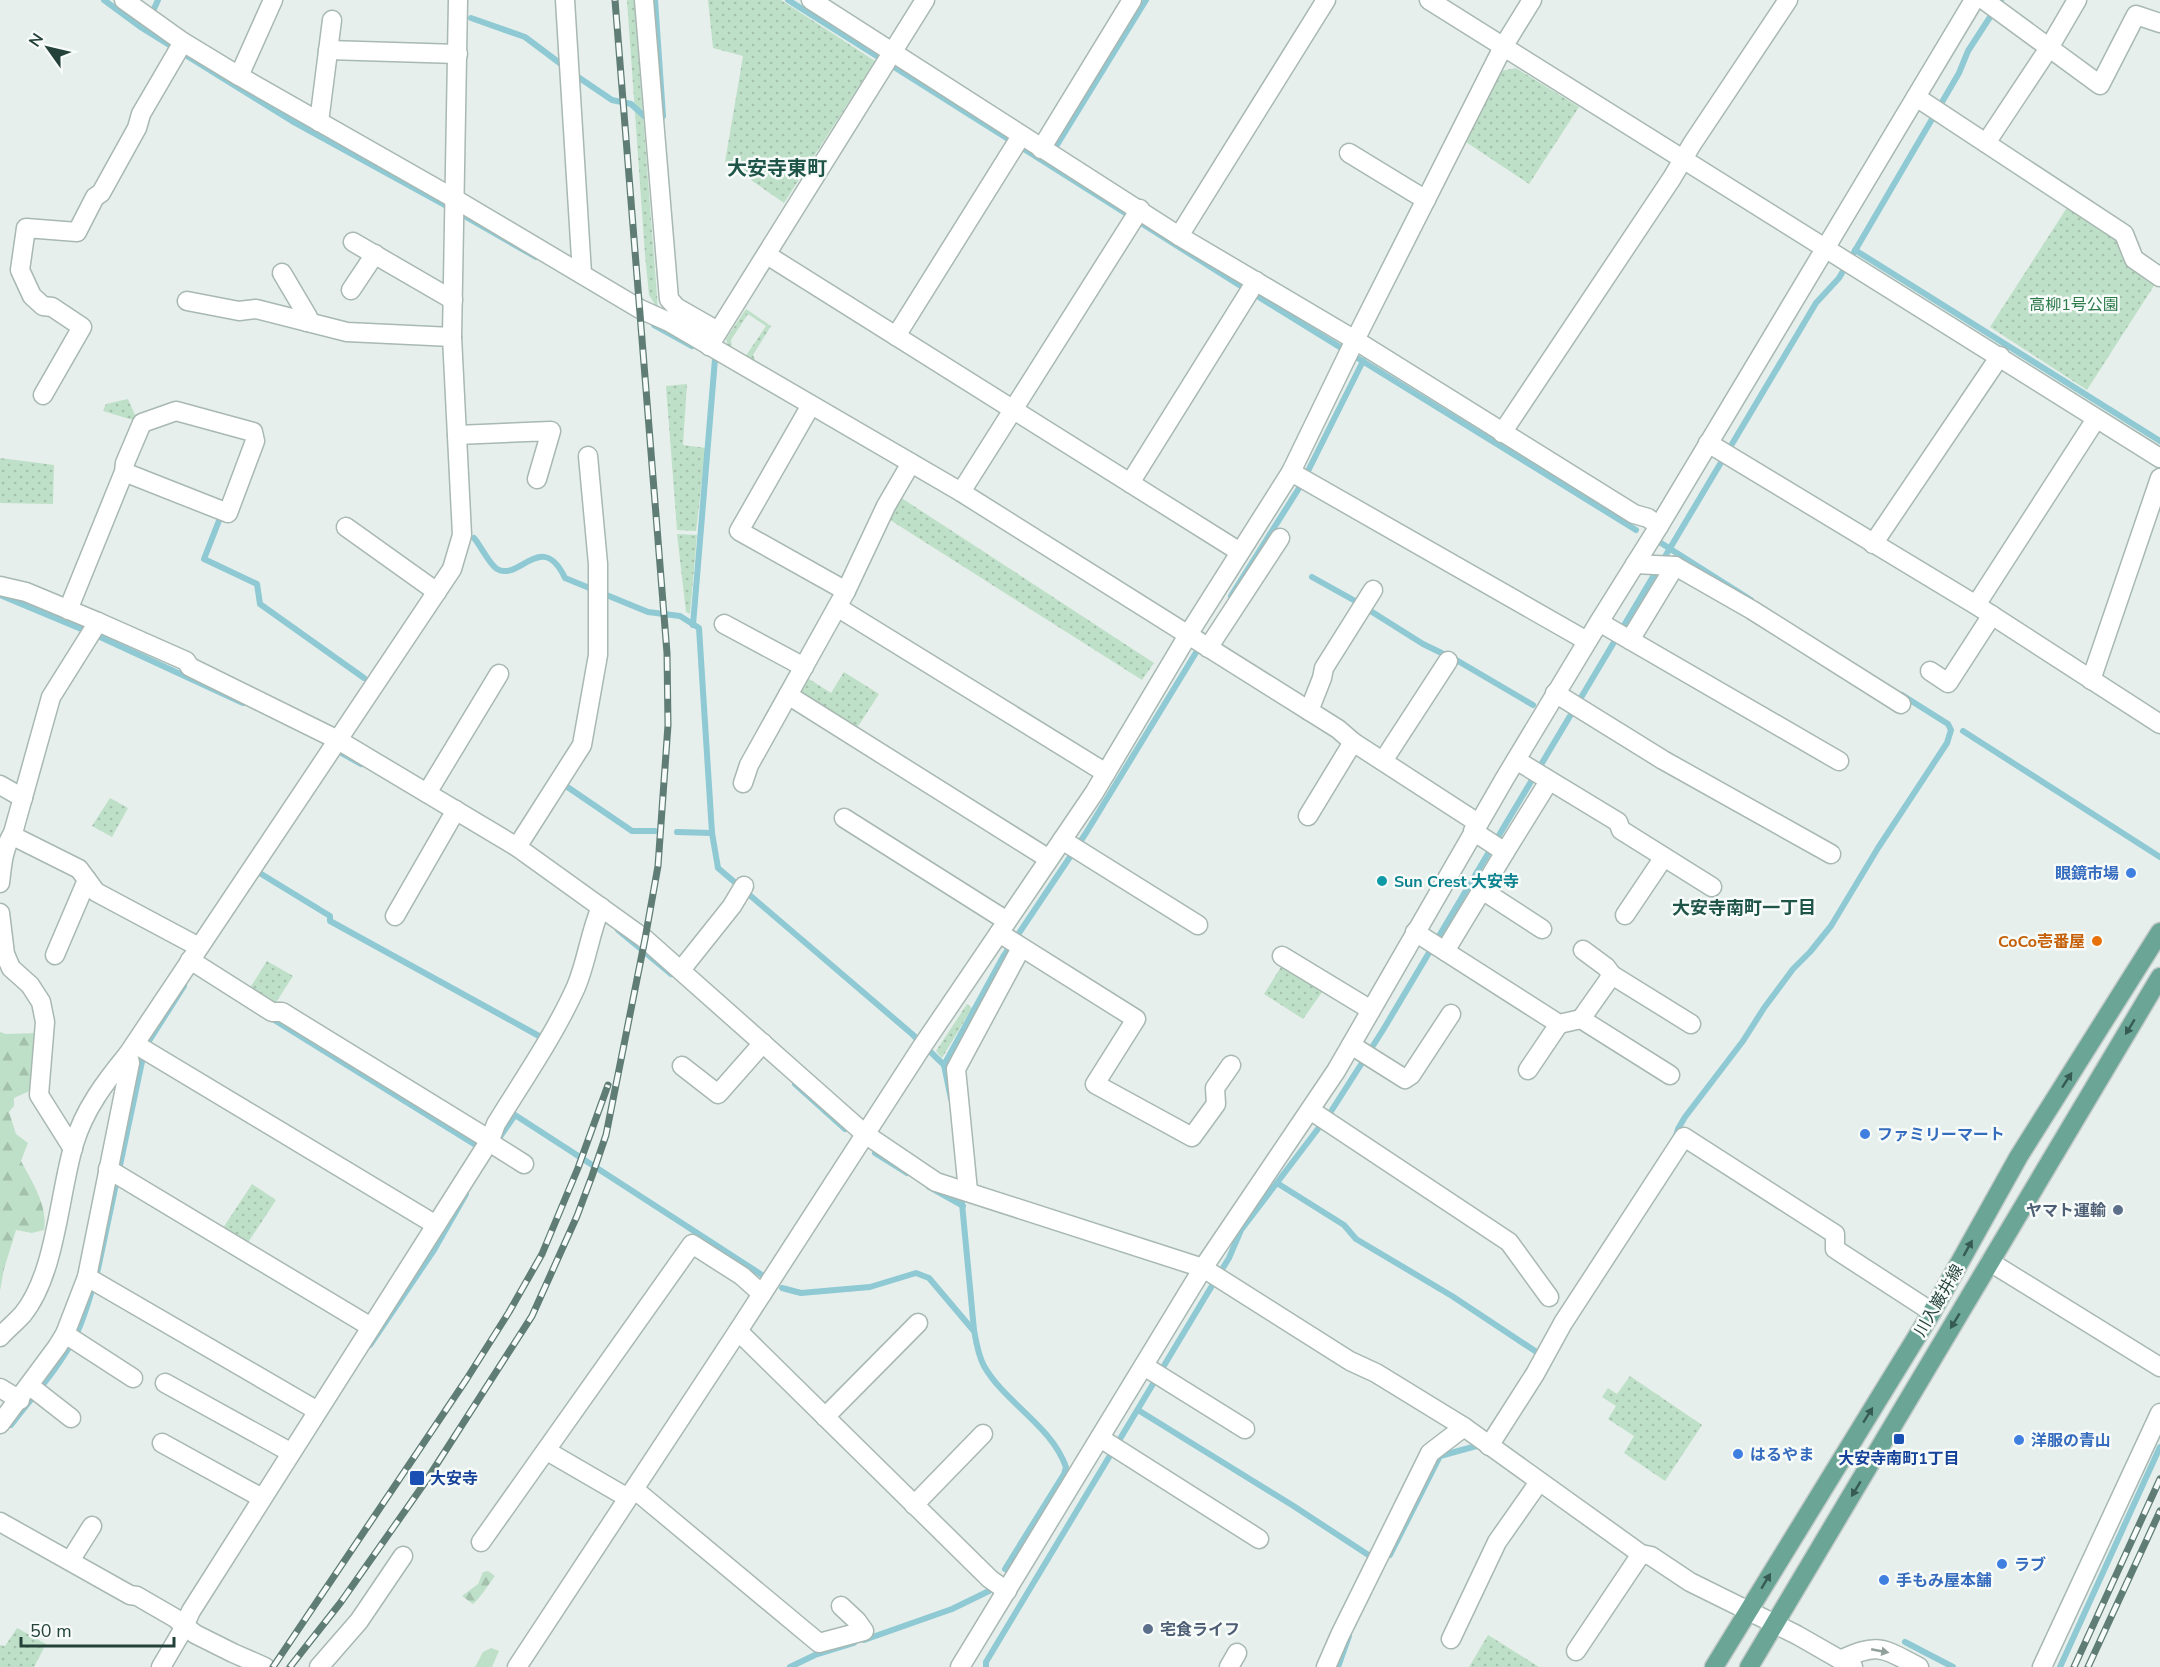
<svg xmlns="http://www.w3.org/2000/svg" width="2160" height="1667" viewBox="0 0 2160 1667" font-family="'Nunito Sans','Noto Sans JP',sans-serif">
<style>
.grass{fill:url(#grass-dots);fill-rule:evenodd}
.forest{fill:url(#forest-firs)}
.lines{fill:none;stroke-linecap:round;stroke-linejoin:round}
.stream{stroke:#8ec9d4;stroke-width:6}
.minor-casing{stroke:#a8b8b2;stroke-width:21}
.major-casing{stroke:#c2cac8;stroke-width:21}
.minor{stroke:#fff;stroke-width:18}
.major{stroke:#6aa596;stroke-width:18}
.rail-casing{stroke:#5f7d75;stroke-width:7}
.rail{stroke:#f7fbf9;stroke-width:4.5;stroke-dasharray:14;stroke-linecap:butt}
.oneway{fill:#365b51}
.oneway2{fill:#92a09c}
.shop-dot{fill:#3f7fe0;stroke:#f7fbf9;stroke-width:2}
.culture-dot{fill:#0f9aa8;stroke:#f7fbf9;stroke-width:2}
.food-dot{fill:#e8710a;stroke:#f7fbf9;stroke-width:2}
.service-dot{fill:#5c6f8a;stroke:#f7fbf9;stroke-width:2}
.transit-dot{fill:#1a4fb4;stroke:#f7fbf9;stroke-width:2}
.labels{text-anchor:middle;stroke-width:5;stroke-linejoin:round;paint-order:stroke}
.park-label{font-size:16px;fill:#2d7a4b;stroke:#f7fbf9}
.shop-label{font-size:16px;font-weight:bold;fill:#366cbe;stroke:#f7fbf9;text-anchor:start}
.culture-label{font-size:16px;font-weight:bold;fill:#0d838f;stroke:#f7fbf9;text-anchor:start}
.food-label{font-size:16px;font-weight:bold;fill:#c56008;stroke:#f7fbf9;text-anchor:end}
.service-label{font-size:16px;font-weight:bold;fill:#4e5e75;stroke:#f7fbf9;text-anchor:end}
.street-label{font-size:16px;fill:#24423a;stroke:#f7fbf9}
.transit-label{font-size:16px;font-weight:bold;fill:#164399;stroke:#f7fbf9}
.neighbourhood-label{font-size:18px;font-weight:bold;fill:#1f5548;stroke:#f7fbf9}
.quarter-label{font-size:20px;font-weight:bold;fill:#1f5548;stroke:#f7fbf9}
</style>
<defs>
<pattern id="grass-dots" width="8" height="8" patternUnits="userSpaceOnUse" patternTransform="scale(1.5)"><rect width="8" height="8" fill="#bfe0c8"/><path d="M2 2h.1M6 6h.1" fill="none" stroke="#a4c1ad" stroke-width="1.8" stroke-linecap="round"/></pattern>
<pattern id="forest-firs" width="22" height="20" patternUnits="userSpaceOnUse" patternTransform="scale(1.5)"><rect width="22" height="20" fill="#bfe0c8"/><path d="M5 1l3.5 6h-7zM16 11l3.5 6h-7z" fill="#a4c1ad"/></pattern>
</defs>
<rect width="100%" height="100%" fill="#e6efeb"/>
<!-- grass -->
<g class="grass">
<polygon points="627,0 634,0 658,309 649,295 645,255"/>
<polygon points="708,0 781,0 875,61 784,203 725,162 743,56 713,48"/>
<polygon points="1516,68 1579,107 1529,184 1466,142 1501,71"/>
<polygon points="2068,206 2121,241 2157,281 2087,390 1990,327"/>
<path d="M746,309L771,326L753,355L756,362L729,352L726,339ZM748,314L766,326L745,357L732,349L731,340Z"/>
<polygon points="687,384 683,445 706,448 696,531 677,530 666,386"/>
<polygon points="128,399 135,415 133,420 103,411 106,404"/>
<polygon points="0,458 54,465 53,504 0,503"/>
<polygon points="900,497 1154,663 1142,680 887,518"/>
<polygon points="677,534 697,535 690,614 686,612"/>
<polygon points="844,672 879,694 855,731 803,697 800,687 806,677 831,693"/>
<polygon points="110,798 128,808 112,837 92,826"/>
<polygon points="267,961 293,976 273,1007 248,991"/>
<polygon points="1284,962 1325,988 1303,1019 1264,994"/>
<polygon points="967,1004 972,1008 942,1058 936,1051"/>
<polygon points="252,1184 276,1200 247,1244 223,1228"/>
<polygon points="1630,1376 1702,1425 1665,1481 1624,1453 1634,1436 1608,1419 1616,1406 1602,1397 1608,1388 1617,1394"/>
<polygon points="17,1628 46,1644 34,1667 0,1667 0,1645 5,1646"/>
<polygon points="1488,1635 1539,1667 1469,1667"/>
</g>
<!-- forest -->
<g class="forest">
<path d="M0,1032L6,1034L40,1033L34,1089L14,1098V1106L9,1112L16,1134L28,1143L21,1161C32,1182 48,1205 44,1230L32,1233L16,1230L4,1269L0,1291Z"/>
<path d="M488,1571L495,1576C488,1585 481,1597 473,1604L462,1596L478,1584L483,1572Z"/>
<polygon points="491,1648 499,1651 492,1667 475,1667 483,1652"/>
</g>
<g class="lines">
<!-- stream -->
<g class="stream">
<polyline points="104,0 142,28 292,121 445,205"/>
<polyline points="655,0 663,116"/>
<polyline points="788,0 1236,283 1636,530"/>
<polyline points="153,11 158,0"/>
<polyline points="471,18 525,37 561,64"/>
<polyline points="578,77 612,100 631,104 644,116"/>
<polyline points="1052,153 1146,0"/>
<polyline points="466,217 536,257"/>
<polyline points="1855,250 2160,441"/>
<polyline points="654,325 692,346"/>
<polyline points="220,518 204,559 257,584 260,604 364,678"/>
<path d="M474,538C481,546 489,564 497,569C519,582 542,529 565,578L648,612L680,616L699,628L712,833L718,868L912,1034L944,1065"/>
<polyline points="1661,543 1751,600"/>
<polyline points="1312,577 1357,602"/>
<polyline points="0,595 98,636 243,703"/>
<polyline points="1231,596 1301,485 1363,361"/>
<polyline points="1369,610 1423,644 1458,661 1533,705"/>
<polyline points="693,625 715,359"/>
<polyline points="1963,731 2160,857"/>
<polyline points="336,750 361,764"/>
<polyline points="566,786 632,831 655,831"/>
<polyline points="677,832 712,833"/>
<polyline points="258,872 330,916 330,921 539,1036"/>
<polyline points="618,930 671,974"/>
<polyline points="271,1018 482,1149"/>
<polyline points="795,1084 845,1129"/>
<polyline points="951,1099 944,1065 1003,957 1086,833 1200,646"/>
<polyline points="1675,1139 1678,1129 1685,1117 1743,1041 1764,1008 1793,969 1810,952 1831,926 1878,848 1947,743 1951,730 1948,724 1902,695"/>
<polyline points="497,1141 515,1115 762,1275"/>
<polyline points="875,1153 907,1173"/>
<polyline points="1277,1183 1344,1225 1356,1239 1452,1296 1538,1353"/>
<polyline points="929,1187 963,1206"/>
<path d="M961,1193L974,1330C976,1342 978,1355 984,1366C1005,1403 1051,1425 1066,1467L1064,1474L1005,1569"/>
<polyline points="782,1288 801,1293 870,1287 916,1273 929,1278 973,1330"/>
<polyline points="370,1345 434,1250 466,1194"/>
<polyline points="1138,1410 1292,1505 1373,1558"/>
<path d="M11,1425C33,1396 59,1368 76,1335C86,1314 92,1291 98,1269L143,1057L149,1041L184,986"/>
<polyline points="1390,1555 1440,1456 1480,1445 1482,1443"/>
<polyline points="864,1640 952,1609 989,1591"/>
<polyline points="1905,1642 1953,1667"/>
<polyline points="790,1667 815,1655 854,1643"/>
<polyline points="986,1667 986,1662 1213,1284 1229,1258 1241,1230 1330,1113 1383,1030 1816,303 1839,278 1959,73 1968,51 2001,0"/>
<polyline points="1338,1667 1349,1636"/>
<polyline points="2060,1667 2160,1447"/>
</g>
<!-- minor casing -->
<g class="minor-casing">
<g id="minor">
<polyline points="124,0 183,42 239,76 455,199 640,309 669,322 961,492 1338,729 1353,742 1478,823"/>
<polyline points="565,0 582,274"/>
<polyline points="644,0 669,299 676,307 718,331"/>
<polyline points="811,0 1179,236 1355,340 1634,514 1648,518 1659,526"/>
<polyline points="1429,0 2160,458"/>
<polyline points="1984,0 2100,85 2136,15 2160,23"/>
<polyline points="328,50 458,54"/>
<polyline points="239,76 273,0"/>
<polyline points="1916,97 2124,234 2134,259 2160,277"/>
<polyline points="319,122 332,20"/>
<polyline points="1986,143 2049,48 2077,0"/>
<polyline points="1041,149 1132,0"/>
<polyline points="1349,153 1426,200"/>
<polyline points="1179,236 1326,0"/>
<polyline points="353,242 453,300"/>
<polyline points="767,255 1240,552"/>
<polyline points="282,273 308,317 307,322"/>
<polyline points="351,290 375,254"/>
<polyline points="187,301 239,311 256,309 347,332 452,337"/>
<polyline points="896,336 1021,136"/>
<polyline points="709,346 925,0"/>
<polyline points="43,395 82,327 52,307 43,306 32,296 20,270 26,228 77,232 95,197 101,193 137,128 141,114 183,42"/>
<polyline points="811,405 739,531 846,591"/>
<polyline points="1502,433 1672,178 1692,144 1788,0"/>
<polyline points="457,435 551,431 537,479"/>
<polyline points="1708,443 1976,605 2160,724"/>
<polyline points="1291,472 1587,641"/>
<polyline points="1130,483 1256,281"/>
<polyline points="961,492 1140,209"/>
<polyline points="346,527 437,592"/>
<polyline points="1873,544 2000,356"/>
<polyline points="1635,564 1675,566 1752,610 1901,704"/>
<polyline points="0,586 26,592 98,622 186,661 190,667 338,740 517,847 645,939 865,1134 936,1182 1203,1268 1350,1361 1376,1373 1464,1427 1641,1554 1651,1556 1690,1582 1797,1635 1853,1667"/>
<polyline points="1976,605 2096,419"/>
<polyline points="837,607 1106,773"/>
<polyline points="68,610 124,472 125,463 142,423 176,411 253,432 255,441 228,513 124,472"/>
<polyline points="98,622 51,697 13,833 17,838 79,869 96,892 199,947"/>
<polyline points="1599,622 1839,761"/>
<polyline points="724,624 804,667"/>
<polyline points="1630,640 1675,566"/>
<polyline points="1208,648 1280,538"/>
<polyline points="1930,671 1948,683 1992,615"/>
<polyline points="2091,680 2160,478"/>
<polyline points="1555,693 1663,760 1831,854"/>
<polyline points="788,695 1049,859"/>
<polyline points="1309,711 1322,678 1324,668 1373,590"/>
<polyline points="1516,760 1618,822 1621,830 1712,887"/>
<polyline points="1383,761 1448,661"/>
<polyline points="743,783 749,765 846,591 886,506 911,463"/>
<polyline points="0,785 23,798"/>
<polyline points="427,793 499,674"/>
<polyline points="1308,816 1353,742"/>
<polyline points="844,818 1007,921"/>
<polyline points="1062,840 1198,925"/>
<polyline points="517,847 582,745 598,655 598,564 588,456"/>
<polyline points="1505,852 1549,781"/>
<path d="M0,883C2,865 3,849 13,833"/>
<polyline points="1482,890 1542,929"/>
<polyline points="0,913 5,954 11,968 30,985 41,1002 45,1022 39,1095 73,1149"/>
<polyline points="1625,915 1664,857"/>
<polyline points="395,916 456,810"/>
<polyline points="1415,932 1559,1024 1581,1019 1670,1075"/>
<polyline points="999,933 1136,1019 1095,1084 1192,1137 1216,1104 1215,1088 1231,1065"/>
<polyline points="1583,950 1606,967 1612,975 1691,1024"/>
<polyline points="1445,951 1505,852 1473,831"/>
<polyline points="55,955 87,880"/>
<polyline points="1282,956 1371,1010"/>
<polyline points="190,960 272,1012 282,1012 490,1140"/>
<polyline points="681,970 732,906 744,886"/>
<polyline points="1581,1019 1612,975"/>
<polyline points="135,1044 436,1225"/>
<polyline points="1351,1045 1405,1079 1411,1075 1451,1014"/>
<polyline points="682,1066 718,1094 763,1043"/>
<polyline points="1528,1070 1559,1024"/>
<polyline points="1310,1110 1509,1242 1549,1297"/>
<polyline points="489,1142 524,1164"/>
<polyline points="108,1169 371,1327"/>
<polyline points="968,1191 956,1069 1021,948"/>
<polyline points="1990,1262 2160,1367"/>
<polyline points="87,1277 316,1410"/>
<polyline points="738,1331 990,1579 1007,1591"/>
<polyline points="65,1334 133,1378"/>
<path d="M0,1337C7,1329 16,1322 23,1314C56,1273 59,1194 74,1144C84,1110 105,1082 128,1054"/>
<polyline points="1144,1366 1245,1429"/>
<polyline points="165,1383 290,1452"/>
<polyline points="30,1386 71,1418"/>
<polyline points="0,1388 20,1400"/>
<polyline points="825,1417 918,1323"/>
<polyline points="0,1424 57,1347 65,1334 87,1277 130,1063 128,1054 452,569 462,535 452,337 458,0"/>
<polyline points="1100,1438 1259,1539"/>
<polyline points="162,1443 262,1498"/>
<polyline points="1489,1446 1535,1374 1563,1323 1684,1137 1835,1234 1835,1249 1932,1312"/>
<polyline points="547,1451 628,1498"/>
<polyline points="634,1489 819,1643 864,1631 857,1621 841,1606"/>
<polyline points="914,1505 983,1434"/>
<polyline points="0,1522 130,1595 137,1596 175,1618 195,1634 233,1653 265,1667"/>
<polyline points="481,1542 692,1244 742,1276 762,1294"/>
<polyline points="70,1561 92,1526"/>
<polyline points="1451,1639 1497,1542 1539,1482"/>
<polyline points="1576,1651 1641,1554"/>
<path d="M1840,1660C1879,1642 1882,1648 1919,1667"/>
<path d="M161,1667L181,1633L191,1611L490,1140L496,1124C523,1080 555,1034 576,987C587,961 590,932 601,907"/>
<polyline points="319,1667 359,1621 403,1556"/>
<polyline points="517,1667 738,1331 921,1048 1094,793 1191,630 1291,472 1355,340 1503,47 1532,0"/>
<polyline points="960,1667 1203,1268 1336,1071 1505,778 1599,622 1659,526 1974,0"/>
<polyline points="1229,1667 1237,1653"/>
<polyline points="1326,1667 1340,1635 1430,1453 1464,1427"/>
<polyline points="2042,1667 2160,1413"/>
</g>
</g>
<!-- major casing -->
<g class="major-casing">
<g id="major">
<polyline points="1714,1667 1932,1312 2019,1156 2160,932"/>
<polyline points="1749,1667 2160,977"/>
</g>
</g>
<!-- minor -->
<use href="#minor" class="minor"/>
<!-- major -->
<use href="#major" class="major"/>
<!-- rail casing -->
<g class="rail-casing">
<g id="rail">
<polyline points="273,1667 466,1380 509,1312 542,1254 578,1168 608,1085"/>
<polyline points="290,1667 341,1602 426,1481 532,1316 577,1216 592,1176 606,1135 645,939 658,866 668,725 667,653 615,0"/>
<polyline points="2074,1667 2160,1479"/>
<polyline points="2088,1667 2160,1511"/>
</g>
</g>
<!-- rail -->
<use href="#rail" class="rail"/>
</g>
<!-- one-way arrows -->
<defs><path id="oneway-solid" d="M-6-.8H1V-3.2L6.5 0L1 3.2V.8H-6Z" transform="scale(1.5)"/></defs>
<g class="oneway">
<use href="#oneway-solid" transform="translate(2130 1027) rotate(121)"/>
<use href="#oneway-solid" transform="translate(2067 1080) rotate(-57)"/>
<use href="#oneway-solid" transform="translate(1968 1248) rotate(-61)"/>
<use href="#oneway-solid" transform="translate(1955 1321) rotate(121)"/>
<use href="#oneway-solid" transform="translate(1868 1415) rotate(-58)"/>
<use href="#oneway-solid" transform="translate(1856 1489) rotate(121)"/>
<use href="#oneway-solid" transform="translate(1766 1581) rotate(-59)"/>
</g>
<use class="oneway2" href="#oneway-solid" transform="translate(1880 1651) rotate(11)"/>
<!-- markers -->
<g class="shop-dot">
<circle cx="2131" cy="873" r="6"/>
<circle cx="1865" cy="1134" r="6"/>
<circle cx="2019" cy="1440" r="6"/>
<circle cx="1738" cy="1454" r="6"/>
<circle cx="2002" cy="1564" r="6"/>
<circle cx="1884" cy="1580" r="6"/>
</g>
<circle class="culture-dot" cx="1382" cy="881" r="6"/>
<circle class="food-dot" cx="2097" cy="941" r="6"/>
<g class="service-dot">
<circle cx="2118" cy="1210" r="6"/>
<circle cx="1148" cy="1629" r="6"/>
</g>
<g class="transit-dot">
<rect x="1893" y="1433" width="12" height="12" rx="3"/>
<rect x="409" y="1470" width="16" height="16" rx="3"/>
</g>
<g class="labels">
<!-- park labels -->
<g class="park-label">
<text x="2074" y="310">高柳1号公園</text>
</g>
<!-- shop labels -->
<g class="shop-label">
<text x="2119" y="879" text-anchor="end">眼鏡市場</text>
<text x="1877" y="1140">ファミリーマート</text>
<text x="2031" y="1446">洋服の青山</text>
<text x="1750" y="1460">はるやま</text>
<text x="2014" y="1570">ラブ</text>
<text x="1896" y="1586">手もみ屋本舗</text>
</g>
<!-- culture labels -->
<g class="culture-label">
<text x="1394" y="887">Sun Crest 大安寺</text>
</g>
<!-- food labels -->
<g class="food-label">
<text x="2085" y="947">CoCo壱番屋</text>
</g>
<!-- service labels -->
<g class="service-label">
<text x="2106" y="1216">ヤマト運輸</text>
<text x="1160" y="1635" text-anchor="start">宅食ライフ</text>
</g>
<!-- street labels -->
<g class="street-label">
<text transform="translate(1938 1300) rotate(-60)" y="6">川入巌井線</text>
</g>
<!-- transit labels -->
<g class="transit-label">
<text x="1899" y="1464">大安寺南町1丁目</text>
<text x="430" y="1484" text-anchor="start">大安寺</text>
</g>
<!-- neighbourhood labels -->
<g class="neighbourhood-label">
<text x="1744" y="914">大安寺南町一丁目</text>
</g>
<!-- quarter labels -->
<g class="quarter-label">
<text x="777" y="175">大安寺東町</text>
</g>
</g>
<!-- north arrow -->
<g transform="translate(48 48) rotate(304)" stroke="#f7fbf9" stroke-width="4.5" paint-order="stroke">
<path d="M0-4.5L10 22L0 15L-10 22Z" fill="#24423a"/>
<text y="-9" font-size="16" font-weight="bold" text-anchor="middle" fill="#24423a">N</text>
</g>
<!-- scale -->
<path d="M21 1637v9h153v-9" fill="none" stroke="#24423a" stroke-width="3"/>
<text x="30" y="1637" font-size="18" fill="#24423a" stroke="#f7fbf9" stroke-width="4.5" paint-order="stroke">50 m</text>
</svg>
